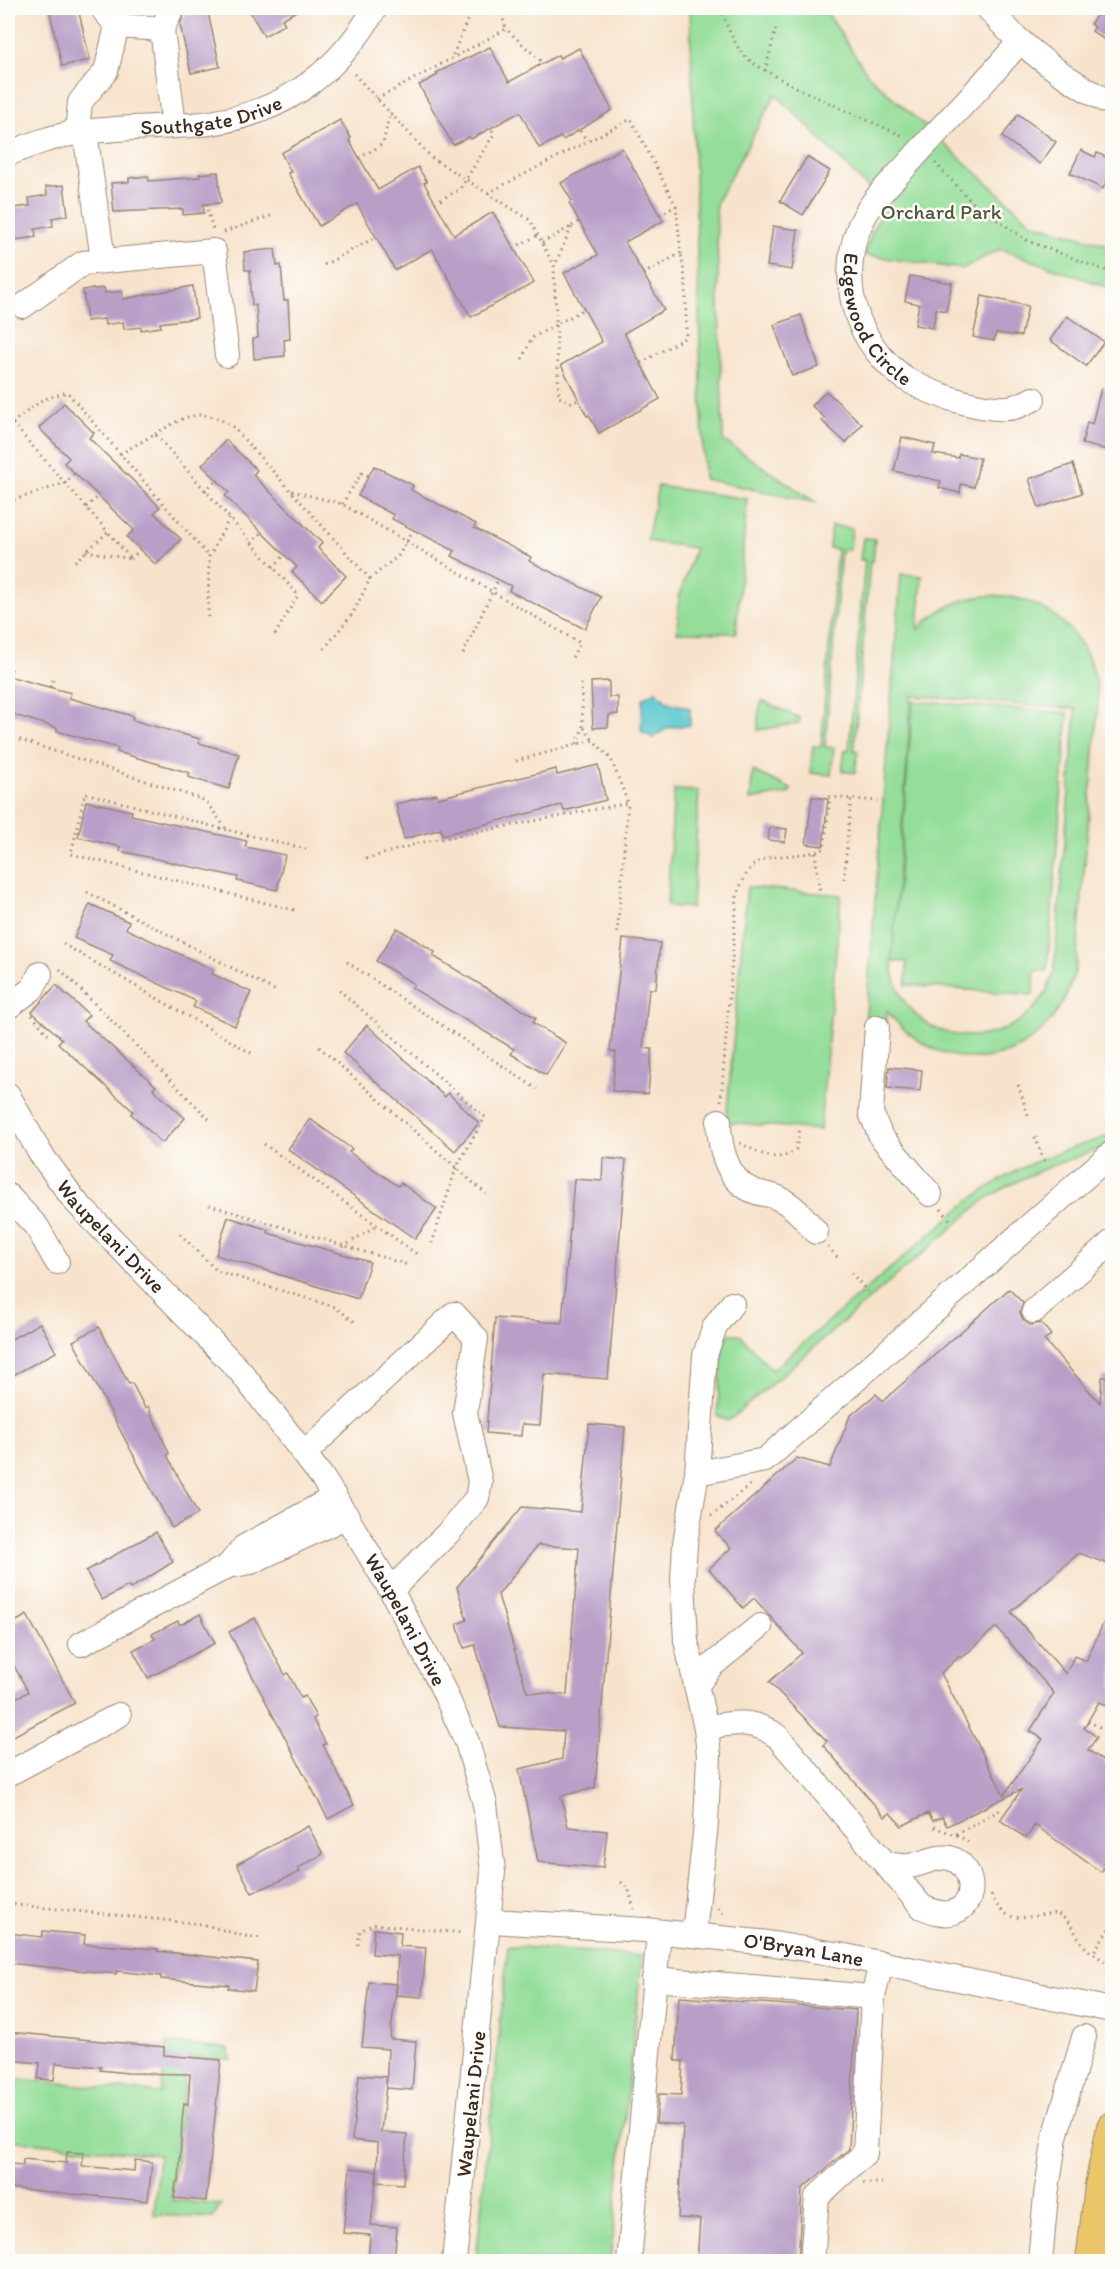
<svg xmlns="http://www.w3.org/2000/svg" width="1120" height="2269" viewBox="0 0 1120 2269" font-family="Itim,sans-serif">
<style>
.green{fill:#94de9a;stroke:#68845c;stroke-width:1.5;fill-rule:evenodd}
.water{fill:#5cc9d0;stroke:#4c7a77;stroke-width:1.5}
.building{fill:#b89fc8;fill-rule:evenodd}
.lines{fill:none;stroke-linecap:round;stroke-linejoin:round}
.minor-casing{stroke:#998675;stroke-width:26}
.major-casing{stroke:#998675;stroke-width:32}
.path{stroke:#998675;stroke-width:3;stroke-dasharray:1.5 4.5;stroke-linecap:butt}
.minor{stroke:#fff;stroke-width:24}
.major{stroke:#edc569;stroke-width:30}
.labels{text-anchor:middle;stroke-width:5;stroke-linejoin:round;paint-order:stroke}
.street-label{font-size:21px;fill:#3b2a1e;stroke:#fdfcf7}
.park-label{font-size:21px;fill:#51573d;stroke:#fdfcf7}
</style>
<rect width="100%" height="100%" fill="#fdfcf7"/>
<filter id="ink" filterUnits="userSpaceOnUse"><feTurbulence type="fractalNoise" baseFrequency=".0167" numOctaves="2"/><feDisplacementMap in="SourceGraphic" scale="12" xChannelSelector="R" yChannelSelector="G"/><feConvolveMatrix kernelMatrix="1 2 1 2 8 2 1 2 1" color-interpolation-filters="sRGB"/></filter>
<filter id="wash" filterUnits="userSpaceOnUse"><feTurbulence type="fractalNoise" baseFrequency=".008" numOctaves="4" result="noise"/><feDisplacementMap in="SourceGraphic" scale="24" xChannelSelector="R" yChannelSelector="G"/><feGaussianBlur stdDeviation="1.35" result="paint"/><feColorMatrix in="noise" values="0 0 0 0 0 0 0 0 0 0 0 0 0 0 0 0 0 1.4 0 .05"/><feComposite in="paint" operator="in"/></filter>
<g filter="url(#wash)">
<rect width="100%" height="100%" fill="#f7e3cc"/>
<!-- green -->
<g class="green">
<polygon points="690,8 824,8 868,75 1032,223 1112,246 1112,289 1000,249 962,269 864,255 874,227 886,206 776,94 716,203 723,440 817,503 704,479"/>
<polygon points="658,486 747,499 736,633 677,632 679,598 695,548 647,541"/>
<polygon points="831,526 852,528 850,550 841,550 825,747 834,748 831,775 810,773 813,746 821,747 837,549 829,548"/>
<polygon points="863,538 875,539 873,561 870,561 854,750 858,751 855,773 842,771 845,750 849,750 865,560 860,560"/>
<path d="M901,574L922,576L918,629C987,558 1099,608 1098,706L1076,967C1052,1065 951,1091 887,1011L885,1028L865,1026ZM912,696L1076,709L1054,971C1029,1062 899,1056 892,961L907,962L906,985L1033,995L1035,970L1047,971L1068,713L913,701L892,959Z"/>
<polygon points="762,701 800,718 799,723 758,730 758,715"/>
<polygon points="753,771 791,789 790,793 750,800"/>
<polygon points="674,790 699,791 692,908 667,906"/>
<polygon points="747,887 841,895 820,1130 726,1122"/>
<path d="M1112,1135V1145C1066,1160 1023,1174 982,1202L732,1418L727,1421L717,1415L723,1344L729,1334H739L772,1370L970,1200C1021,1163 1054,1153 1112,1135Z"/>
<polygon points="508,1946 642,1956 610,2261 476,2261"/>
<polygon points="167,2043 227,2048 232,2060 187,2056 172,2200 221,2205 213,2218 154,2215 159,2155 8,2140 8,2078 161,2093"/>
</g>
<!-- water -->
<polygon class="water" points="656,691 668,702 690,708 690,725 667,728 653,738 641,731 643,698"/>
<g id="blocks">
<!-- building -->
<g class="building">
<polygon points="49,8 78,8 90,60 62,66"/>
<polygon points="186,8 207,8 220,67 191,73 180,25"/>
<polygon points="248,8 302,8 282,19 285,24 264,36"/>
<polygon points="1102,8 1113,8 1113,46 1092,31 1095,27 1090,24"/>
<polygon points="490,47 509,82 558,55 560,58 579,48 612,110 563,140 561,137 539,148 520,112 471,139 469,137 453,145 419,85 438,75 436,73"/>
<polygon points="1018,114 1056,142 1040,164 1002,137"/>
<polygon points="340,120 351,138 349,140 378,190 418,167 427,182 424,183 454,235 493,212 534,283 471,317 432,249 395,270 357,204 319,226 288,173 291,172 281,153"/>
<polygon points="622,148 663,221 625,242 664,310 624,333 660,399 599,433 589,415 587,416 561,365 602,342 564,273 598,255 569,203 572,201 561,183"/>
<polygon points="1081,150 1095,157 1097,153 1113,160 1113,183 1107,180 1103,189 1070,173"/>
<polygon points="807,157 830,171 803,215 780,201"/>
<polygon points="218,172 221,203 203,204 204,213 183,215 183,209 114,212 111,183 129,182 129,178 148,176 149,181 200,177 199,174"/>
<polygon points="64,185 68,215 52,218 53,226 35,229 36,237 8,241 8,216 14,215 13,208 30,206 29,198 47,195 46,187"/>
<polygon points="773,226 798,230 792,270 767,266"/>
<polygon points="275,249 277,266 281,265 284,301 288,300 290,339 284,340 285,356 254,359 253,339 258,338 256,305 252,305 250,270 245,270 244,252"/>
<polygon points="910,276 952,283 946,311 936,309 933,328 915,325 919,304 905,301"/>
<polygon points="193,286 197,318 160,323 161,327 141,330 141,327 124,329 123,322 105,325 104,319 87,321 83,290 104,288 105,293 122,291 123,299"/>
<polygon points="982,296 1028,306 1021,336 996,333 994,341 973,337"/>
<polygon points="801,315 819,367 792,376 774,325"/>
<polygon points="1067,316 1104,342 1086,366 1050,340"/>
<polygon points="1101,388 1113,391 1113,451 1082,444 1087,422 1092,424"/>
<polygon points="826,391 862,424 846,443 822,421 825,418 812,406"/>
<polygon points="64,403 94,433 89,438 160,507 154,513 181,539 156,565 127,537 134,530 64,463 69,458 39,428"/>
<polygon points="902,437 935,445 933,454 958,458 959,454 980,458 974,487 961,484 960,493 939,488 941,481 894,471"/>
<polygon points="226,440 257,470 253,475 322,543 318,548 346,576 322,601 292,572 297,567 225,496 229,492 202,465"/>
<polygon points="1073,464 1082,493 1039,508 1029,479"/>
<polygon points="374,466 413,485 411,490 476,524 474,528 531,557 529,561 601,597 585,629 509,591 511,586 452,556 455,551 392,519 394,515 358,496"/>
<polygon points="8,676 71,693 69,698 133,716 132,720 200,739 199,743 239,754 229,789 188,777 190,773 117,752 118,748 57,731 57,728 8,713"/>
<polygon points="609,681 609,697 618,697 618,714 609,715 608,727 593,728 591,682"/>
<polygon points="598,765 606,800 564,811 562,805 442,835 441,829 404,839 396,804 437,794 438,798 556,769 557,775"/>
<polygon points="812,797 828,799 823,846 806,844"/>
<polygon points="86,801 132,811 131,815 247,841 245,847 285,855 277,890 237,881 238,877 120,851 121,847 78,837"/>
<polygon points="770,827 787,829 785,842 768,840"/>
<polygon points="90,904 129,922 126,929 214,970 212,974 251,992 235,1026 193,1007 196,1001 110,961 113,955 74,938"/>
<polygon points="397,928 435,952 433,956 536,1018 533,1023 566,1043 546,1075 511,1054 514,1049 412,988 414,984 376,961"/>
<polygon points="623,939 660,943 656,989 649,989 643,1048 652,1049 648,1094 612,1091 616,1052 610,1051"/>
<polygon points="56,985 89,1015 83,1021 156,1086 153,1089 185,1118 162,1143 131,1114 133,1111 58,1043 62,1039 32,1012"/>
<polygon points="367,1025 445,1097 448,1093 479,1123 455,1151 343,1053"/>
<polygon points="889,1067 922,1070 920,1091 887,1088"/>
<polygon points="310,1119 352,1149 349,1152 398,1186 401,1183 437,1209 415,1239 288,1149"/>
<polygon points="603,1158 626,1160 608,1379 544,1374 540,1425 522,1424 521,1436 486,1433 495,1318 562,1323 574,1179 602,1181"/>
<polygon points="228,1217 269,1230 268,1233 370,1262 358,1299 216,1255"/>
<path d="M1009,1289L1023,1303L1020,1313L1023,1320L1030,1325L1041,1323L1051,1335L1044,1340L1100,1403L1102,1377H1113V1566L1079,1553L1011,1612L1066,1674L1074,1656L1086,1661L1113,1602V1707L1099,1702L1084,1728L1097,1737L1088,1750L1113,1767V1856L1101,1872L1035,1825L1026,1838L1000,1820L1022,1789L947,1826L942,1817L933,1821L928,1813L902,1826L890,1813L885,1817L823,1745L827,1741L769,1682L802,1653L754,1598L743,1608L709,1569L731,1548L715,1531L797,1458L830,1467L850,1416L876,1394L883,1401ZM996,1627L1054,1693L1030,1731L1043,1739L1004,1795L941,1673L960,1656L962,1658Z"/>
<polygon points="40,1323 56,1352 8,1378 8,1341"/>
<polygon points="99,1327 129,1384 132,1383 145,1408 148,1406 169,1453 167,1455 198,1514 172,1528 73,1341"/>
<path d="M589,1424L625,1427L595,1788L561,1796L568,1827L607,1831L603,1868L538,1862L519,1769L562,1759L564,1731L500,1727L475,1645L464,1648L457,1624L467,1620L457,1587L522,1507L581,1512ZM538,1545L579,1548L567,1695L527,1692L498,1595Z"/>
<polygon points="156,1532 173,1562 130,1589 128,1586 102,1600 86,1571"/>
<polygon points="200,1614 215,1643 148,1678 133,1650 155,1639 152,1634 178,1621 180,1625"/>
<polygon points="27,1615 75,1703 8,1739 8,1702 28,1692 8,1654 8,1626"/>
<polygon points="255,1618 285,1675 288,1673 301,1698 305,1696 316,1717 313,1719 326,1744 323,1745 354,1805 328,1819 229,1632"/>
<polygon points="308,1826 323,1854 298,1868 300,1872 252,1893 237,1864"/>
<polygon points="374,1929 401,1932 400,1946 426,1948 422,1997 396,1995 398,1956 372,1954"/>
<polygon points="43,1931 85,1935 84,1944 158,1949 157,1951 258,1962 254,1991 228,1988 229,1985 161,1979 161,1976 116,1971 116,1974 8,1963 8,1933 42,1937"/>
<polygon points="369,1982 397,1984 390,2039 416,2041 412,2090 386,2088 388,2049 362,2047"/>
<polygon points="679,1997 856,2010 849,2149 802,2189 798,2262 697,2262 700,2219 678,2218 683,2125 656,2123 659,2094 681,2095 683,2061 675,2061"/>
<polygon points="8,2032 164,2047 164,2055 221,2060 206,2201 174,2198 176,2182 179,2182 182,2121 184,2103 188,2104 190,2074 128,2073 100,2070 101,2067 56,2063 54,2080 38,2079 40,2063 8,2060"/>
<polygon points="359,2075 387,2077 381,2132 407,2134 403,2184 377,2182 378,2143 352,2140"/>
<polygon points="67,2152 84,2153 82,2166 134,2171 135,2160 152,2162 148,2201 8,2188 8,2164 23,2165 23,2159 66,2163"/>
<polygon points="350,2168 377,2171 371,2225 397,2227 394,2262 368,2262 370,2235 343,2233"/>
</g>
</g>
</g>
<g filter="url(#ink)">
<use href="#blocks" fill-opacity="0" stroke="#998675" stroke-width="1.5"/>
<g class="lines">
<!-- minor casing -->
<g class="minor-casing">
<g id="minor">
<polyline points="102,8 117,26 162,29"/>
<polyline points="172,8 162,29 174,126"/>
<path d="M988,8C1022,49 1065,79 1112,104"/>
<path id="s1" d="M1020,41C984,85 943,124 906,166C892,181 875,197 865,215C847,246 846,288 859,321C870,347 890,371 915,384C937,396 982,410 1007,408C1016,408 1025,403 1033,399"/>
<polyline points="85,132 103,260"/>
<polyline points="77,133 80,102 106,71 117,26"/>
<path id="s2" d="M8,154C30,145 53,136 77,133C115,127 154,128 192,125C274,119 335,78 375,8"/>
<polyline points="23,306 83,263 214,251 227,355"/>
<polyline points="8,1007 32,989 40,974"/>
<polyline points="877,1027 871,1113 881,1137 930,1194"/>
<path id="s3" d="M8,1095L40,1153L75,1201L240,1371L322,1477L391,1590L441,1685L467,1742L485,1804L493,1872L454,2262"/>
<path d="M719,1121C719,1145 726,1179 751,1190C759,1194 769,1194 778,1198C794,1205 805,1219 816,1232"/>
<polyline points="8,1196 37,1227 57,1262"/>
<polyline points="1034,1311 1112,1242"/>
<polyline points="305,1453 454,1314 476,1338 465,1413 480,1482 477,1498 449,1532 391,1590"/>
<polyline points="697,1473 765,1460 1112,1153"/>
<polyline points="228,1566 244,1547 335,1497"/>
<polyline points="81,1644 228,1566 251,1562 347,1516"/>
<polyline points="696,1686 711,1666 760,1626"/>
<path d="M706,1728C732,1722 756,1719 778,1737L922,1907C932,1911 944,1916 954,1912C979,1903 974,1865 950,1858C937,1855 923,1864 910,1866C902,1867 894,1865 886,1864"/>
<polyline points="8,1774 119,1715"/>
<path id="s4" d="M490,1921L645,1930L768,1943L835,1954L1112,2010"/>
<polyline points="694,1934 706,1824 709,1755 706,1728 686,1641 683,1579 685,1543 697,1473 705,1355 715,1326 732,1304"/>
<polyline points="654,1979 873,1997"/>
<polyline points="629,2262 659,1932"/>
<polyline points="812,2262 817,2197 865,2153 873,1997 881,1963"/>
<polyline points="1040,2262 1046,2195 1055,2137 1084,2037"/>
</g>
</g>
<!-- major casing -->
<g class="major-casing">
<polyline id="major" points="1091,2262 1100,2186 1112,2127"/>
</g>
<!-- path -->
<g class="path">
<polyline points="500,8 506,29"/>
<path d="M721,8C726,23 732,40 742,53C757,74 875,123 905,137"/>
<polyline points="453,55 472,8"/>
<polyline points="765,71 777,25"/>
<polyline points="354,74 432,158 530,220 554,266 559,397 573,403 578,400"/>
<polyline points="377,99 506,29 543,63"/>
<polyline points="580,131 587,141"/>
<polyline points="359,158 383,144 390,112"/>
<polyline points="935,163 973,203 1028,241 1112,273"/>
<polyline points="488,193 631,119 676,206 659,215"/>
<polyline points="435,203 460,189 494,134 491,128"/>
<polyline points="206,204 213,230"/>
<polyline points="572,226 579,221"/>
<polyline points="224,232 273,215"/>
<polyline points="542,243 572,226 555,265"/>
<polyline points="514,248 538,235"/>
<polyline points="324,265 376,237"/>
<polyline points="643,274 681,253 676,206"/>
<polyline points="522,359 532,338 584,309"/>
<polyline points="641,363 686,337 686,284 681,253"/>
<polyline points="12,423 42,400 67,392 209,557"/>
<polyline points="8,426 12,423 65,483 75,473"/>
<path d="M155,434C184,417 201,405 233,427L370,579L353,613L324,649"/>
<polyline points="120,454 155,434 298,595 273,638"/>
<polyline points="205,491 217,480"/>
<polyline points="292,491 342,504 580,643 570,661"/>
<polyline points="8,502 65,483 108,532 72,564"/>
<polyline points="342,504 362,473 369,476"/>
<polyline points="86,507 99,496"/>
<polyline points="251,543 262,532"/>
<polyline points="86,551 131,559 108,532"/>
<polyline points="131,559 140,550"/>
<polyline points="273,567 285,555"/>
<polyline points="370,579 399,555 413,530"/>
<polyline points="208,617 209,557 229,519"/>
<polyline points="463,654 498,580"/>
<polyline points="9,676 13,665"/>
<polyline points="50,687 53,680"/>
<polyline points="584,728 593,740"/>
<polyline points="8,736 201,799 207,803 227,830 310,850"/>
<polyline points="577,744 583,727 581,681"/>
<polyline points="516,761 593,740 611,759 628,803 617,935"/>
<polyline points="227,830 85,793 71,854 298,911"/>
<polyline points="815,852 820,893"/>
<polyline points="366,859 419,843 628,803"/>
<polyline points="844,879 851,799"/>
<polyline points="87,892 276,991"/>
<polyline points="63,944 253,1054"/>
<polyline points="347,962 537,1089"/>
<polyline points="60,969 210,1120"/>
<polyline points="339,990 485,1117 456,1168 432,1243"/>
<polyline points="32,1015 48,1035"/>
<polyline points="319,1047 486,1194"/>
<polyline points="1018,1085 1029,1118"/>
<path d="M721,1101L737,897C752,841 781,864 824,849L830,797L878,801"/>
<polyline points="1035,1137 1045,1164"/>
<path d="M740,1143C758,1152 778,1166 796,1149L800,1128"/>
<polyline points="264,1144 418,1255"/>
<polyline points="209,1205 408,1265"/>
<polyline points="941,1209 952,1222"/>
<polyline points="180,1234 217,1271 335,1307 355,1322"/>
<polyline points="343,1247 377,1225"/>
<polyline points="828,1247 840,1260"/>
<polyline points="851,1273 869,1293"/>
<polyline points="711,1516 750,1485"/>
<polyline points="1088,1721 1112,1734"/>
<polyline points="934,1827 961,1837 970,1843"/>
<polyline points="956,1834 1000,1810"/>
<polyline points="621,1882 629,1890 634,1909"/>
<path d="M991,1895C1008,1930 1028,1914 1057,1913C1077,1924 1075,1943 1093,1953"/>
<polyline points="8,1904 202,1924 244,1936 263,1938"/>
<polyline points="718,1908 726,1917"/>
<polyline points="1112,1924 1093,1953 1112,1967"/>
<polyline points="358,1945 360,1931 374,1924 462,1933"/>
<polyline points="863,2183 882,2183"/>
</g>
<!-- minor -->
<use href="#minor" class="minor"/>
<!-- major -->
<use href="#major" class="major"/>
</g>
</g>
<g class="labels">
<!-- street labels -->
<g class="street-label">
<text dy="7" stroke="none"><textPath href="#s2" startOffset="208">Southgate Drive</textPath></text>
<text dy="7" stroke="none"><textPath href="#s1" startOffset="348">Edgewood Circle</textPath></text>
<text dy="7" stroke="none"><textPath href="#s3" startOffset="176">Waupelani Drive</textPath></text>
<text dy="7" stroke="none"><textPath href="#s3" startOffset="662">Waupelani Drive</textPath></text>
<text dy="7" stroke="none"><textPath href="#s4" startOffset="315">O'Bryan Lane</textPath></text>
<text transform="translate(471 2104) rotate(-84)" y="7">Waupelani Drive</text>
</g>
<!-- park labels -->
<g class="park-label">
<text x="941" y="219">Orchard Park</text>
</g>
</g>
<!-- margin -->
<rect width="1120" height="2269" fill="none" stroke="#fdfcf7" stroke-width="30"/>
</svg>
